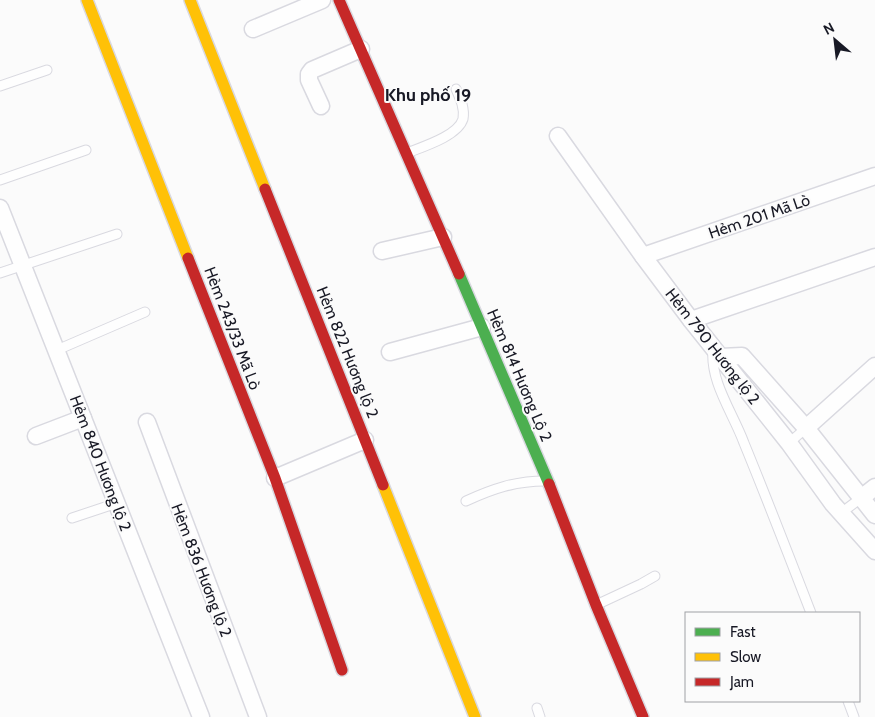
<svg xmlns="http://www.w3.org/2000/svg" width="875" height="717" viewBox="0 0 875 717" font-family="Cabin,sans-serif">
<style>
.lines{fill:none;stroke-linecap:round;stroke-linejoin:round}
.lane-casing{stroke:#d9d9e0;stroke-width:11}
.street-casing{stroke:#d9d9e0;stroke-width:19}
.fast-casing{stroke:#d9d9e0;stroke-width:14}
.slow-casing{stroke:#d9d9e0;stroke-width:14}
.jam-casing{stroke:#d9d9e0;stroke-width:14}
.lane{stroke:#fefefe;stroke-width:9}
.street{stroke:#fefefe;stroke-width:16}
.fast{stroke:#4caf50;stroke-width:11}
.slow{stroke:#ffc107;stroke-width:11}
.jam{stroke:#c62828;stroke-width:11}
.labels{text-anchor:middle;stroke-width:4;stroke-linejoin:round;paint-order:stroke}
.street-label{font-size:16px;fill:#181925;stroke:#fbfbfb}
.neighbourhood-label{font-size:18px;font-weight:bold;fill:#181925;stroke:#fbfbfb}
</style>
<rect width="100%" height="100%" fill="#fbfbfb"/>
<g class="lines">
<!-- lane casing -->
<g class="lane-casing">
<g id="lane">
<polyline points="0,86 47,70"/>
<path d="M407,153C422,147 458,136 463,119C465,108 460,98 456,89"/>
<polyline points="0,180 86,150"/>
<polyline points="0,273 117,234"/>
<polyline points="57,350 145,312"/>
<path d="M713,350C710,382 733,413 744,443C767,499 789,556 811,613"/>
<polyline points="789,443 806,428"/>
<path d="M466,501C492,489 515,481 545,481"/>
<polyline points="841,513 861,498"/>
<polyline points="72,518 117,503"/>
<polyline points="596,605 641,584 655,576"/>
<polyline points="848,701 854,717"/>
<polyline points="537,708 540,717"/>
</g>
</g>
<!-- street casing -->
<g class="street-casing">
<g id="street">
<polyline points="253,29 322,0"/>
<polyline points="321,106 309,80 309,74 312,70 361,49"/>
<polyline points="558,136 643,256 691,320 789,443 833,504 875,551"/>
<polyline points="0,208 201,717"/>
<polyline points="382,251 443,237"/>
<polyline points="643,256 875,176"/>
<polyline points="691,320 875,257"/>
<polyline points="390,352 482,327"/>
<polyline points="720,357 742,356 806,428 875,515"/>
<polyline points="147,422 258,717"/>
<polyline points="806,428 875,366"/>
<polyline points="36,436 83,418"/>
<polyline points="275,478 365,440"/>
<polyline points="861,498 875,487"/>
</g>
</g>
<!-- fast casing -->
<g class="fast-casing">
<polyline id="fast" points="459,274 549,484"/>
</g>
<!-- slow casing -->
<g class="slow-casing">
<g id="slow">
<polyline points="87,0 188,258"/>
<polyline points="190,0 265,189"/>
<polyline points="383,485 475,717"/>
</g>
</g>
<!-- jam casing -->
<g class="jam-casing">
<g id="jam">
<polyline points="339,0 459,274"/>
<polyline points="265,189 383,485"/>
<polyline points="188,258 275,478 342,670"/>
<polyline points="549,484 596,605 643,717"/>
</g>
</g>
<!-- lane -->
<use href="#lane" class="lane"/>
<!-- street -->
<use href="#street" class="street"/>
<!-- fast -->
<use href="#fast" class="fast"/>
<!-- slow -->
<use href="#slow" class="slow"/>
<!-- jam -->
<use href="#jam" class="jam"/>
</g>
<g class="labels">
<!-- street labels -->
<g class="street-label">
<text transform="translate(759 216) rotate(-19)" y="6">Hẻm 201 Mã Lò</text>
<text transform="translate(233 328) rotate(69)" y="6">Hẻm 243/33 Mã Lò</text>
<text transform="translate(713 346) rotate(52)" y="6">Hẻm 790 Hương lộ 2</text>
<text transform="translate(348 352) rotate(68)" y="6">Hẻm 822 Hương lộ 2</text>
<text transform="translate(520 375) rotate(67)" y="6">Hẻm 814 Hương Lộ 2</text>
<text transform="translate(101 463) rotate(69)" y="6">Hẻm 840 Hương lộ 2</text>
<text transform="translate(202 570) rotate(69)" y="6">Hẻm 836 Hương lộ 2</text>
</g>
<!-- neighbourhood labels -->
<g class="neighbourhood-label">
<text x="428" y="101">Khu phố 19</text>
</g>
</g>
<!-- legend -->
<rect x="685" y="612" width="175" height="90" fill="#fbfbfb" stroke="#a0a1a5"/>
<rect x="695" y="628" width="25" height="8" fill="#4caf50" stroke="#a0a1a5"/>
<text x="730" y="637" font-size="15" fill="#181925">Fast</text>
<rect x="695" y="653" width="25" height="8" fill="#ffc107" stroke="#a0a1a5"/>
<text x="730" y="662" font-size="15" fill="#181925">Slow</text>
<rect x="695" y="678" width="25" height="8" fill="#c62828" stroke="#a0a1a5"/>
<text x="730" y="687" font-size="15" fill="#181925">Jam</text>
<!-- north arrow -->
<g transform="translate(835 40) rotate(332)" stroke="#fbfbfb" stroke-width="4" paint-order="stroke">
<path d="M0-4L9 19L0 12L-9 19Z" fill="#181925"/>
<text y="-8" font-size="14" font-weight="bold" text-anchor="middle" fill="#181925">N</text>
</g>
</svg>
